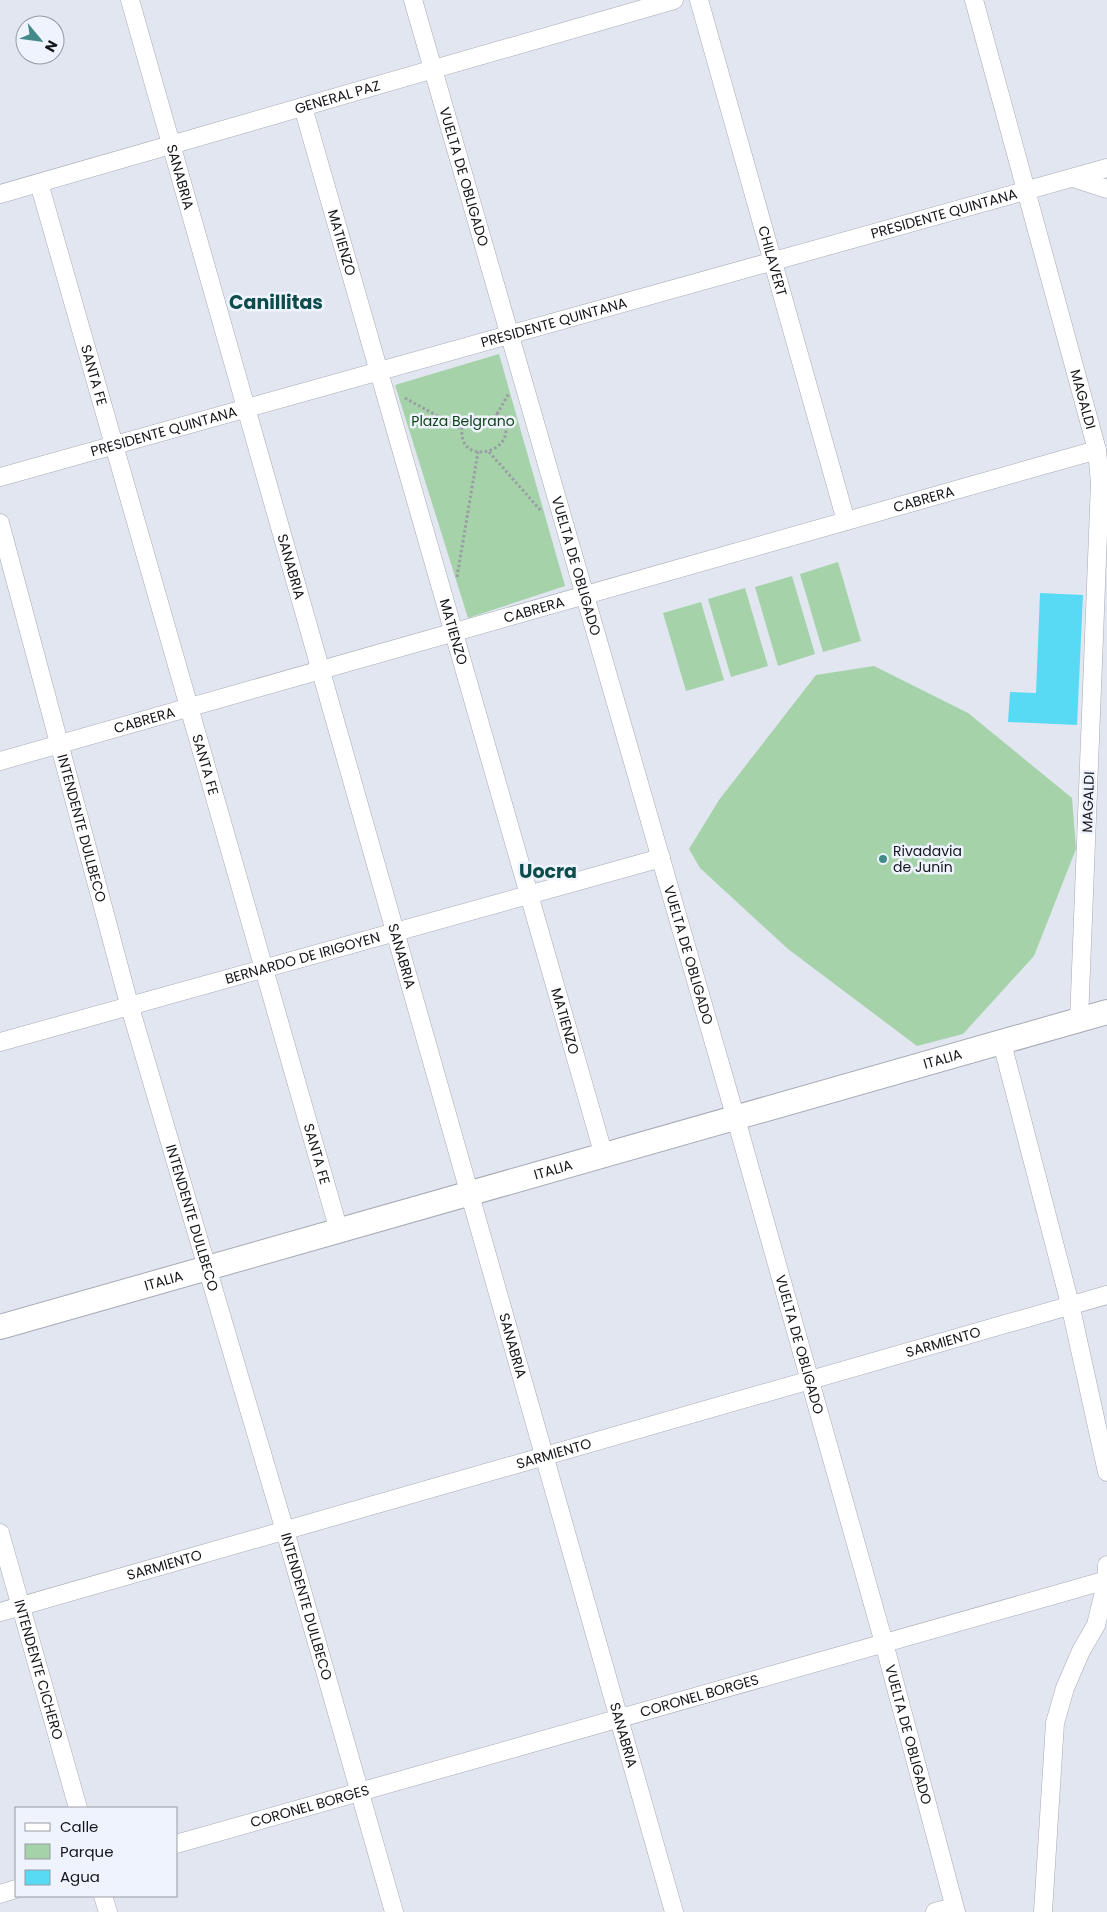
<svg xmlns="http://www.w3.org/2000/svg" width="1107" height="1912" viewBox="0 0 1107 1912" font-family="Poppins,sans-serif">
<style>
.green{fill:#a6d2a9}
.water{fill:#59daf4}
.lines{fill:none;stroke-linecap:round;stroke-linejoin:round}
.street-casing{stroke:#a6aab4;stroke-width:19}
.secondary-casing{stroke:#a6aab4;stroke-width:26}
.path{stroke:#999da4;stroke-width:3;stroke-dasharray:2.5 2.5;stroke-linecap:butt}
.street{stroke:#fff;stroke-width:18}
.secondary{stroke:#fff;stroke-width:24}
.poi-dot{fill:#438a88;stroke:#eef3fd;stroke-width:2}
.labels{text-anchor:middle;stroke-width:5;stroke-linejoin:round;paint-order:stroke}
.street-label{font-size:14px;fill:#15171a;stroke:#eef3fd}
.park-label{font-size:14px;fill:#10441a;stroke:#eef3fd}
.poi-label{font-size:14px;fill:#15171a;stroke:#eef3fd;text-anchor:start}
.district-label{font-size:19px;font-weight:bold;fill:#0c4c4a;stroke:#eef3fd}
</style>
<rect width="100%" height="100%" fill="#e1e6f0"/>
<!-- green -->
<g class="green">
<polygon points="499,354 565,586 468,618 395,385"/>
<polygon points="838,562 861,641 823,652 800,574"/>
<polygon points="792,576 815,654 778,666 755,587"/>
<polygon points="745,588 768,666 731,677 708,599"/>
<polygon points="701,602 724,680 686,691 663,613"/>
<polygon points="874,666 968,713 1072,798 1076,849 1034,956 963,1034 917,1046 788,949 700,868 689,849 719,800 816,675"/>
</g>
<!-- water -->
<polygon class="water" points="1040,593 1083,595 1077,725 1008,722 1010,692 1036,693"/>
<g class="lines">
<!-- street casing -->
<g class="street-casing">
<g id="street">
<path id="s1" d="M130,0L674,1912"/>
<path id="s2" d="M413,0L736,1119L884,1643L956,1912"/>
<path id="s3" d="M699,0L846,521"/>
<path id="s4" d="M974,0L1097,450L1100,483L1079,1021"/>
<path id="s5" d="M303,107L604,1156"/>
<polyline points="1073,178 1107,189"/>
<path id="s6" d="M39,183L339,1231"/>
<path id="s7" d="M0,194L674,0"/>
<path id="s8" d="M0,477L1107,168"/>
<path id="s9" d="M0,523L129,1004L285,1531L394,1912"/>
<path id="s10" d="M0,761L1097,450"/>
<path id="s11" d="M0,1042L661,858"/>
<polyline points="1002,1043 1070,1304 1107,1472"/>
<path id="s12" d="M0,1533L78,1808"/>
<path id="s13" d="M0,1612L1107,1295"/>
<path id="s14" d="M176,1844L1107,1580"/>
<polyline points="0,1894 16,1889"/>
<polyline points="103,1896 108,1912"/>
<polyline points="935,1912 954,1907"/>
<polyline points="1043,1912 1055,1723 1065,1688 1081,1651 1096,1625 1107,1580 1107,1565"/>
</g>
</g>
<!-- secondary casing -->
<g class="secondary-casing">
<g id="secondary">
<path id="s15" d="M0,1327L1107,1012"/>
</g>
</g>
<!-- path -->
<g class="path">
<polyline points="405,398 461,429"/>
<polyline points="497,414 509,393"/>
<path d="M463,422C451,476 536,447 494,412"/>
<polyline points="489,452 542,512"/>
<polyline points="457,577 478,452"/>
</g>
<!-- street -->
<use href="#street" class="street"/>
<!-- secondary -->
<use href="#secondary" class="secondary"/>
</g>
<!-- markers -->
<circle class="poi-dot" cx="883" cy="859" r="5"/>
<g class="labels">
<!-- street labels -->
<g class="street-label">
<text dy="5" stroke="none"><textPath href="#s7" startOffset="351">GENERAL PAZ</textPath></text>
<text dy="5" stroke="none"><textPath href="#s1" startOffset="184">SANABRIA</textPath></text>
<text dy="5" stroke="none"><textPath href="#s2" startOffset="184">VUELTA DE OBLIGADO</textPath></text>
<text dy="5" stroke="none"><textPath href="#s8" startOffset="980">PRESIDENTE QUINTANA</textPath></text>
<text dy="5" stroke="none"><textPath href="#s5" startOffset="141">MATIENZO</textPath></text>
<text dy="5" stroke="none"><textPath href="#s3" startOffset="271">CHILAVERT</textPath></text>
<text dy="5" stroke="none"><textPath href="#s8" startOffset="575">PRESIDENTE QUINTANA</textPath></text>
<text dy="5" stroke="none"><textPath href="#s6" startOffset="200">SANTA FE</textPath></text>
<text dy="5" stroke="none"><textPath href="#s4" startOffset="414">MAGALDI</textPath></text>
<text dy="5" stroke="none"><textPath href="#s8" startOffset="170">PRESIDENTE QUINTANA</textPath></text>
<text dy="5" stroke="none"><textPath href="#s10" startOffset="960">CABRERA</textPath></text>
<text dy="5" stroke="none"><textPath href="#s1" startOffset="589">SANABRIA</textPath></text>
<text dy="5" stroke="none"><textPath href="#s2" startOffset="589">VUELTA DE OBLIGADO</textPath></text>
<text dy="5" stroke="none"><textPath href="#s10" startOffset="555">CABRERA</textPath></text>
<text dy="5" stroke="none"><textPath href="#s5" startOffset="546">MATIENZO</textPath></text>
<text dy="5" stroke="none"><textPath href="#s10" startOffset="150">CABRERA</textPath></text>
<text dy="5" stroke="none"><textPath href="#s6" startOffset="605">SANTA FE</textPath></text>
<text transform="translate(1088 802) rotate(-88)" y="5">MAGALDI</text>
<text dy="5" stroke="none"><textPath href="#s9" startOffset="316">INTENDENTE DULLBECO</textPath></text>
<text dy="5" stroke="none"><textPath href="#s2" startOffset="994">VUELTA DE OBLIGADO</textPath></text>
<text dy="5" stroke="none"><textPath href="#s1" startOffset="994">SANABRIA</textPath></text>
<text dy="5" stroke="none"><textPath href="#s11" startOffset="314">BERNARDO DE IRIGOYEN</textPath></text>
<text dy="5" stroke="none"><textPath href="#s5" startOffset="951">MATIENZO</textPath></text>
<text dy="5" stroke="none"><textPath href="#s15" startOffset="980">ITALIA</textPath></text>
<text dy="5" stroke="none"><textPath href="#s6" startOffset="1010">SANTA FE</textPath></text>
<text dy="5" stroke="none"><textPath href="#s15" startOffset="575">ITALIA</textPath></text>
<text dy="5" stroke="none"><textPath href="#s9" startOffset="721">INTENDENTE DULLBECO</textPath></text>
<text dy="5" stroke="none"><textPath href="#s15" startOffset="170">ITALIA</textPath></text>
<text dy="5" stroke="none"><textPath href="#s13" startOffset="981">SARMIENTO</textPath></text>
<text dy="5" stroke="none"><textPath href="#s2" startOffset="1399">VUELTA DE OBLIGADO</textPath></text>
<text dy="5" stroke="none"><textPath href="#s1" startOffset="1399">SANABRIA</textPath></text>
<text dy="5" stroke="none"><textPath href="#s13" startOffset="576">SARMIENTO</textPath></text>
<text dy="5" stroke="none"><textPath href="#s13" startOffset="171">SARMIENTO</textPath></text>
<text dy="5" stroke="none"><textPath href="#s9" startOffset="1126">INTENDENTE DULLBECO</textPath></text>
<text dy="5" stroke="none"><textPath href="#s12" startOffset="142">INTENDENTE CICHERO</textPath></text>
<text dy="5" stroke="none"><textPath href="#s14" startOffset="544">CORONEL BORGES</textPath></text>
<text dy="5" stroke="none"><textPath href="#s2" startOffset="1804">VUELTA DE OBLIGADO</textPath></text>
<text dy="5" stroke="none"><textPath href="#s1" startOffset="1804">SANABRIA</textPath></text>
<text dy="5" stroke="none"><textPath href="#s14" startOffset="139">CORONEL BORGES</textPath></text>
</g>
<!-- park labels -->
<g class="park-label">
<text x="463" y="426">Plaza Belgrano</text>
</g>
<!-- poi labels -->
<g class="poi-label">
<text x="893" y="856">Rivadavia<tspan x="893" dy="16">de Junín</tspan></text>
</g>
<!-- district labels -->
<g class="district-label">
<text x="276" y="309">Canillitas</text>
<text x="548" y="878">Uocra</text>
</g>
</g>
<!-- legend -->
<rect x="15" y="1807" width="162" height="90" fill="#eef3fd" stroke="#979ba2"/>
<rect x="25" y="1823" width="25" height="8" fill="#ffffff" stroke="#979ba2"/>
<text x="60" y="1832" font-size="15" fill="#15171a">Calle</text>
<rect x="25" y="1844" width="25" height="15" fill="#a6d2a9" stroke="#979ba2"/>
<text x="60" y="1857" font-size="15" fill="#15171a">Parque</text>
<rect x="25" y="1870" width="25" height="15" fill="#59daf4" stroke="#979ba2"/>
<text x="60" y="1882" font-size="15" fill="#15171a">Agua</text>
<!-- north arrow -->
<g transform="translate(40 40) rotate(119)"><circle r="24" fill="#eef3fd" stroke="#979ba2"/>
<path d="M0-4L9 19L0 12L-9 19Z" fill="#438a88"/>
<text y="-8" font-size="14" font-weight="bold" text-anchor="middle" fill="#15171a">N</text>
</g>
</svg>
